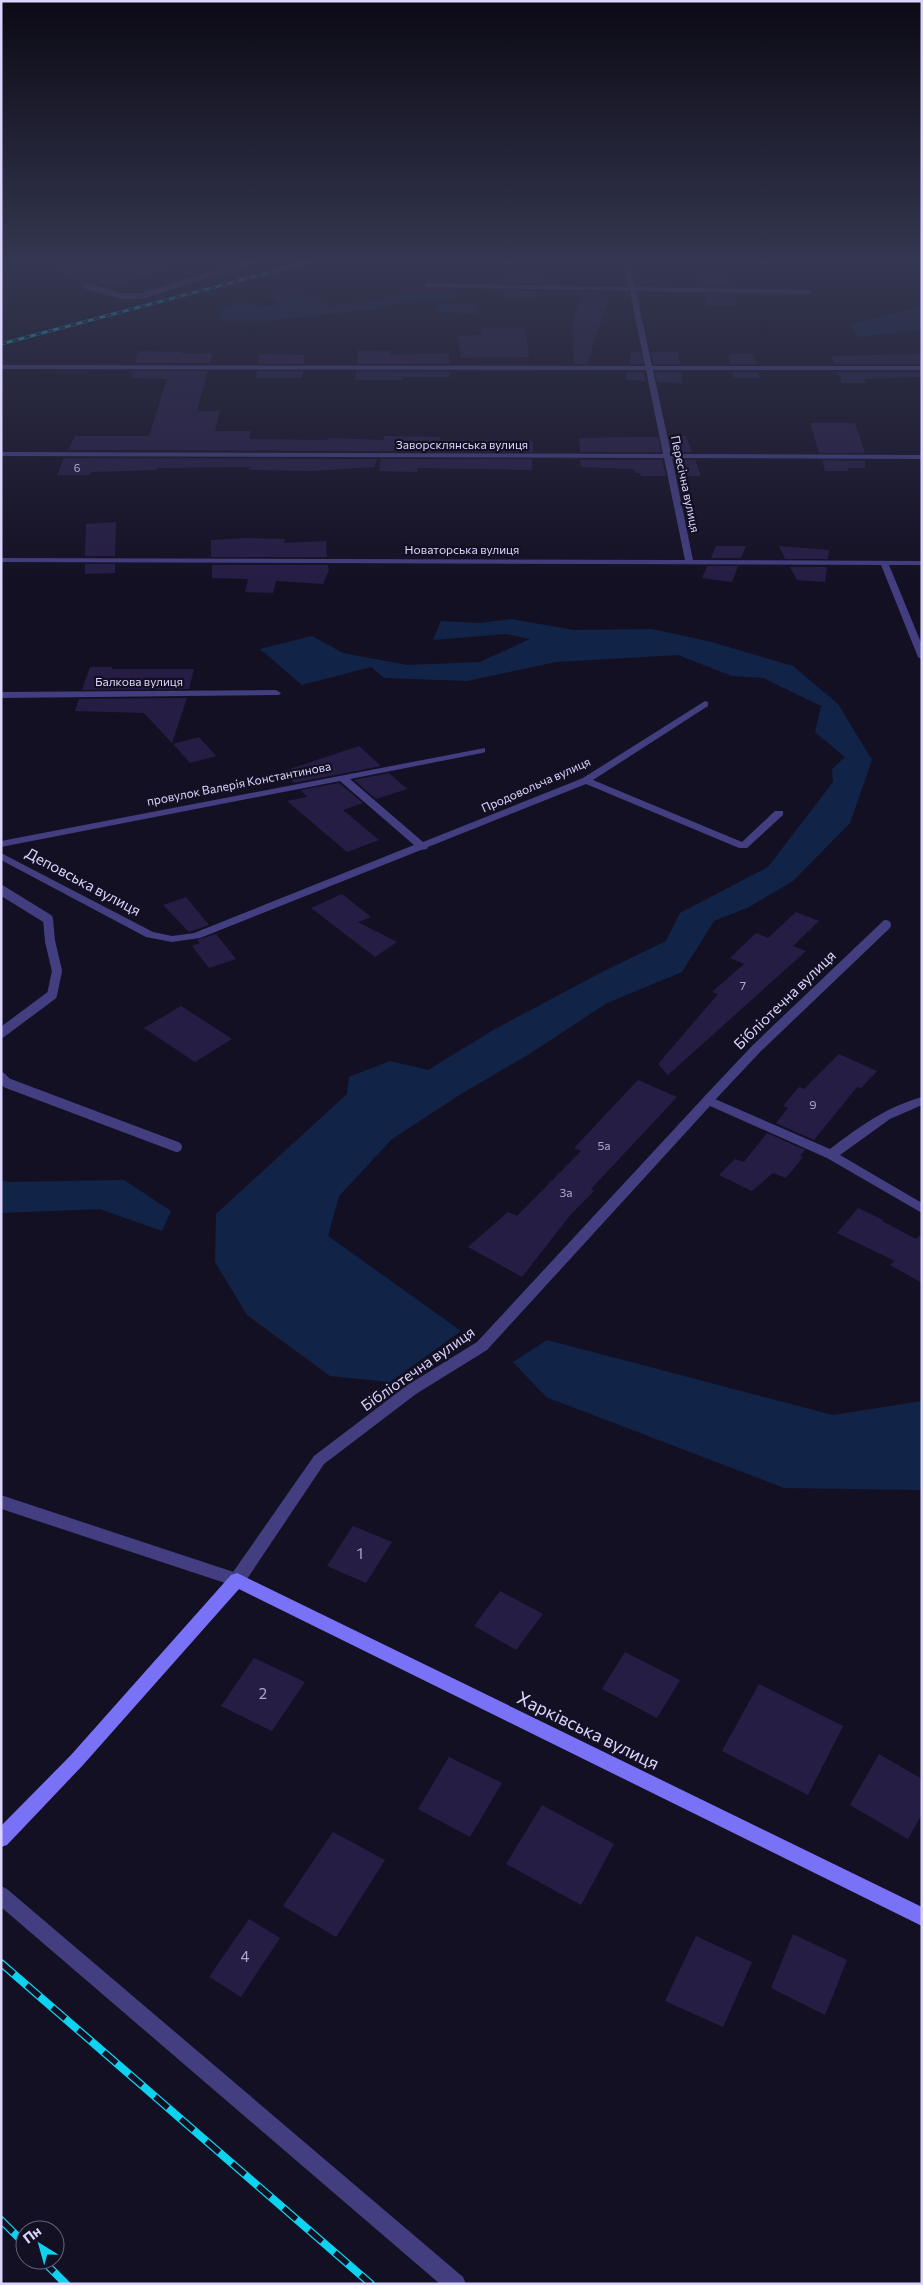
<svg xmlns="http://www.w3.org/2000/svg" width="923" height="2285" viewBox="0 0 923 2285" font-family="Commissioner,sans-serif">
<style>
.water{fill:#112447}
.building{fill:#261d44}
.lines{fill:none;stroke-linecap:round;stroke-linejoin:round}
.lane-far2{stroke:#423e80;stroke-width:6}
.lane-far1{stroke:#423e80;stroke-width:10}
.lane{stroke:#423e80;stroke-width:13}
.street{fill:#423e80;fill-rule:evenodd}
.secondary{fill:#7972f7;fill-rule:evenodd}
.rail-far1-casing{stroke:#0ed3f0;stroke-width:3}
.rail-casing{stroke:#0ed3f0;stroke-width:8}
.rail-far1{stroke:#141024;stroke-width:2;stroke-dasharray:6;stroke-linecap:butt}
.rail{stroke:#141024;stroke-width:5.5;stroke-dasharray:17;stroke-linecap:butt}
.labels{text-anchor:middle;stroke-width:4.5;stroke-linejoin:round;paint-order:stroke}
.far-number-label{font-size:11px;fill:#aea7cf}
.far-street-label{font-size:12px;fill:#dbd5fd;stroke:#141024}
.number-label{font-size:12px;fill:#aea7cf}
.street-label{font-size:15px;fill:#dbd5fd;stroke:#141024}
.near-number-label{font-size:15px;fill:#aea7cf}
.near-street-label{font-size:18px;fill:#dbd5fd;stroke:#141024}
</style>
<rect width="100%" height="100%" fill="#141024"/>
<!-- water -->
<g class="water">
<polygon points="297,292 321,299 330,306 383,300 407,292 459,294 449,300 402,302 375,309 265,321 218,320 223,310 240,301 261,307 278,305 270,296"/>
<polygon points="440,304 478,305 476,314 436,311 436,305"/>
<polygon points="922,307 922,328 912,331 858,337 849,324"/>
<polygon points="511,619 574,630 651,629 708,641 793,666 838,704 872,760 850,823 793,881 749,907 714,921 682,972 607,1003 531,1053 461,1094 392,1139 339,1196 328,1236 461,1331 390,1382 330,1376 247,1315 215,1262 216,1214 347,1094 349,1077 390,1061 428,1070 495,1029 602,972 666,941 680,913 768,867 833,782 832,769 845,757 815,732 821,706 763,678 732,676 678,655 556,662 467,681 384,678 371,667 302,685 260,649 312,636 343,653 407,665 480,662 530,639 506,634 433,640 441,621 479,623"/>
<polygon points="1,1180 8,1182 124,1180 171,1211 162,1231 100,1209 1,1213"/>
<polygon points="547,1340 833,1415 922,1401 922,1490 784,1488 546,1397 513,1362"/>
</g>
<!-- building -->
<g class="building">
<polygon points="40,263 172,263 173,268 114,286 84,282 39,266"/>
<polygon points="699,272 729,272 732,287 702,286"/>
<polygon points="502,273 526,274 544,274 541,283 502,283"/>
<polygon points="503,290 538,291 536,297 504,297"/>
<polygon points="582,292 610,293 587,364 574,364 572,327"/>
<polygon points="704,294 734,295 737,305 706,305"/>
<polygon points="482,328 525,328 529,357 461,358 457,336 481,335"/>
<polygon points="358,350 391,351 390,355 449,353 449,364 357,364"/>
<polygon points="138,351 183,352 182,354 212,353 210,363 135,363"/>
<polygon points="631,352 640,352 643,364 629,364"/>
<polygon points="651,352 678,352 680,364 654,364"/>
<polygon points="754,353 756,364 730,364 728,355"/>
<polygon points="260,354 304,355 304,364 258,364"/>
<polygon points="922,354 922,364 835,364 831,356"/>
<polygon points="133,371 208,371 197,411 220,411 215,431 251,431 249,439 327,440 328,438 384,440 384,436 441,437 440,440 533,441 533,452 382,451 383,446 381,451 68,450 75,436 149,436 167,379 131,378"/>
<polygon points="257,371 303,371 302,378 256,378"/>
<polygon points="356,371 449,372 450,377 403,377 403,380 355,380"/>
<polygon points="627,372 644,372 646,381 626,380"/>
<polygon points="655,372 681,372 683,383 657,382"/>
<polygon points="732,372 758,372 760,378 734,378"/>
<polygon points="838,372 922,372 922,377 865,379 866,383 842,383"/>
<polygon points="810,423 855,423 865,453 819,453"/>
<polygon points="669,436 686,436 692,452 673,452"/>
<polygon points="629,437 658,437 661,452 580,452 579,438"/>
<polygon points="64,458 377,459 374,467 312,471 248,470 249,467 157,468 157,470 91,472 90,475 57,475"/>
<polygon points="381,459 532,459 532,470 418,468 417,472 379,471"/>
<polygon points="580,460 662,460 666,476 641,476 640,473 635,473 634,469 581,467"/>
<polygon points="674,460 695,460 701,476 678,476"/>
<polygon points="822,460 865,461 865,468 848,468 849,471 825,471"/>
<polygon points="116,522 115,556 85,556 86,524"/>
<polygon points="244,538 285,539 284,543 326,541 327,557 211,557 211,540"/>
<polygon points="716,546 746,546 741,558 711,558"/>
<polygon points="779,546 829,550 828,559 785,559"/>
<polygon points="85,564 115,564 115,573 85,574"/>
<polygon points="212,565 328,565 329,570 323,584 276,581 273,593 245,592 248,579 212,578"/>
<polygon points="707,566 738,566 732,582 702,578"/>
<polygon points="790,567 827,567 825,582 797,580"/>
<polygon points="90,667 112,667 112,669 194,669 189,689 82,690"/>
<polygon points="187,698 172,743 144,713 75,711 79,699"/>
<polygon points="199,737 216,756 190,763 173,744"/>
<polygon points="359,746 381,766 294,783 284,771"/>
<polygon points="389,773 407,789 376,799 354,780"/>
<polygon points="339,783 363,803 343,810 379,840 347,852 287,801 307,797 301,790"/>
<polygon points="342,894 371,917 358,922 397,942 375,957 311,908"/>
<polygon points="186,897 209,925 189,932 163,905"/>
<polygon points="796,912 819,921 793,946 806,951 668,1075 658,1064 718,994 712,992 744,964 730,958 756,933 768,938"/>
<polygon points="216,934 236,959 209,968 192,946 200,943 197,940"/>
<polygon points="181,1006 232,1039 195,1062 144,1028"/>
<polygon points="839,1054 877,1071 861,1088 857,1087 814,1140 776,1123 788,1108 783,1106 799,1087 804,1089"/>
<polygon points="638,1080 677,1097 591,1189 594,1191 571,1214 522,1277 468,1247 508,1212 517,1216 581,1151 574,1148"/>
<polygon points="767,1133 805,1150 800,1156 803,1157 786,1178 773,1173 752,1191 719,1175 735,1159 744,1162"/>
<polygon points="858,1208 883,1220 882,1221 916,1239 922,1233 922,1283 890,1265 895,1261 837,1233"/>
<polygon points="353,1526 392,1542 366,1583 327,1566"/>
<polygon points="500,1591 543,1614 516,1650 474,1626"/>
<polygon points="625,1652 680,1680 657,1718 602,1689"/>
<polygon points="254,1658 305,1682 272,1731 221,1706"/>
<polygon points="759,1684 843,1726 808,1795 722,1751"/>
<polygon points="879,1754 922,1779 922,1814 908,1839 850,1805"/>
<polygon points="449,1757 502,1783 470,1837 418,1809"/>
<polygon points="542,1805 614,1844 581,1905 506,1864"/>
<polygon points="333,1832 385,1860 336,1937 283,1906"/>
<polygon points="249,1919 280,1938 241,1997 209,1977"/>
<polygon points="793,1934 847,1960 825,2015 771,1988"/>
<polygon points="696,1936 752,1962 723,2027 665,2001"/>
</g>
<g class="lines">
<!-- lane-far2 -->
<polyline class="lane-far2" points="87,286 121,296 141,296 248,263"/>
<!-- lane-far1 -->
<g class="lane-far1">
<polyline points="1,890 48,919 50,941 57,971 52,995 1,1033"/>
<polyline points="1,1077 7,1083 177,1147"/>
<polyline points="708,1100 757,1048 886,925"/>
</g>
<!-- lane -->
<polyline class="lane" points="1,1502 237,1580"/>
<!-- street -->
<g class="street">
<polygon points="624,263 630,263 635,287 809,290 812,292 809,294 636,291 652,366 922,366 922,370 653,370 671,454 922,455 922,459 672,458 693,560 922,561 922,565 889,565 922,645 922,660 918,657 881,565 1,562 1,558 685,560 664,458 1,456 1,452 663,454 646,370 1,369 1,365 645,366 630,291 427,287 424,285 427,283 629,287"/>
<polygon points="276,690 281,693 279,695 1,698 1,692"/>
<polygon points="705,701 708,702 708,706 593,780 742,842 775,811 783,811 783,815 747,848 739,848 586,784 428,847 427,849 421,850 200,938 172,942 146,937 1,860 1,853 153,932 172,936 194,933 414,845 340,781 1,847 1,841 485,748 485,752 482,753 350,779 423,842 583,778"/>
<path d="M708,1096L830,1149C859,1127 886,1107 922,1097V1105L890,1119L840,1155L922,1203V1213L827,1158L710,1106L487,1350L416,1394L324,1464L243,1585L237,1587L231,1585L229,1580L231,1575L314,1456L406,1386L477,1342L704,1097Z"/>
<polygon points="1,1886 7,1889 463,2277 466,2284 440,2284 1,1907"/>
</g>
<!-- secondary -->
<polygon class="secondary" points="237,1573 922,1907 922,1926 239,1589 83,1765 7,1845 1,1847 1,1826 71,1755 231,1575"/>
<!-- rail-far1 casing -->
<g class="rail-far1-casing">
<polyline id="rail-far1" points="1,344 305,263"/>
</g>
<!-- rail casing -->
<g class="rail-casing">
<g id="rail">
<polyline points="1,1963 371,2284"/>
<polyline points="1,2220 25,2244"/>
<polyline points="42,2260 66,2284"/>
</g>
</g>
<!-- rail-far1 -->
<use href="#rail-far1" class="rail-far1"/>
<!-- rail -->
<use href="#rail" class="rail"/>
</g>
<!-- sky -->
<linearGradient id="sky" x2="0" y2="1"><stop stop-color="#0b0914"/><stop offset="0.45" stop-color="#343750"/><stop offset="1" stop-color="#343750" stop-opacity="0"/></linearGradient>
<rect width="923" height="583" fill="url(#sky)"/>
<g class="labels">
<!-- far-number labels -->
<g class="far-number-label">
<text x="77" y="472">6</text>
</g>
<!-- far-street labels -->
<g class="far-street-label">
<text x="462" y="449">Заворсклянська вулиця</text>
<text transform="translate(685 484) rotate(78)" y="4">Пересічна вулиця</text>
<text x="462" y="554">Новаторська вулиця</text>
<text x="139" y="686">Балкова вулиця</text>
<text transform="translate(239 784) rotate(-11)" y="4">провулок Валерія Константинова</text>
<text transform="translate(536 785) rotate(-24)" y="4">Продовольча вулиця</text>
</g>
<!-- number labels -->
<g class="number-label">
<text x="743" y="990">7</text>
<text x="813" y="1109">9</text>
<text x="604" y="1150">5а</text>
<text x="566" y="1197">3а</text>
</g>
<!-- street labels -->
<g class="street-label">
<text transform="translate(83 882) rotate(28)" y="5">Деповська вулиця</text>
<text transform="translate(785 1000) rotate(-44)" y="5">Бібліотечна вулиця</text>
<text transform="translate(418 1369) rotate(-35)" y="5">Бібліотечна вулиця</text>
</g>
<!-- near-number labels -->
<g class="near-number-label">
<text x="360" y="1559">1</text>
<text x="263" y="1699">2</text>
<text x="245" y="1962">4</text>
</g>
<!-- near-street labels -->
<g class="near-street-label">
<text transform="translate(588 1731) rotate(26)" y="6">Харківська вулиця</text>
</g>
</g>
<!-- border -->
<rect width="923" height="2285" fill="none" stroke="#dbd5fd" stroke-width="5"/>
<!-- north arrow -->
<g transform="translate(40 2245) rotate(323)"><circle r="24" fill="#141024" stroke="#645f7b"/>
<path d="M0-4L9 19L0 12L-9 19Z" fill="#0ed3f0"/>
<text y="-8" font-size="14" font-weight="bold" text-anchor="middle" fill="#dbd5fd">Пн</text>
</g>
</svg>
